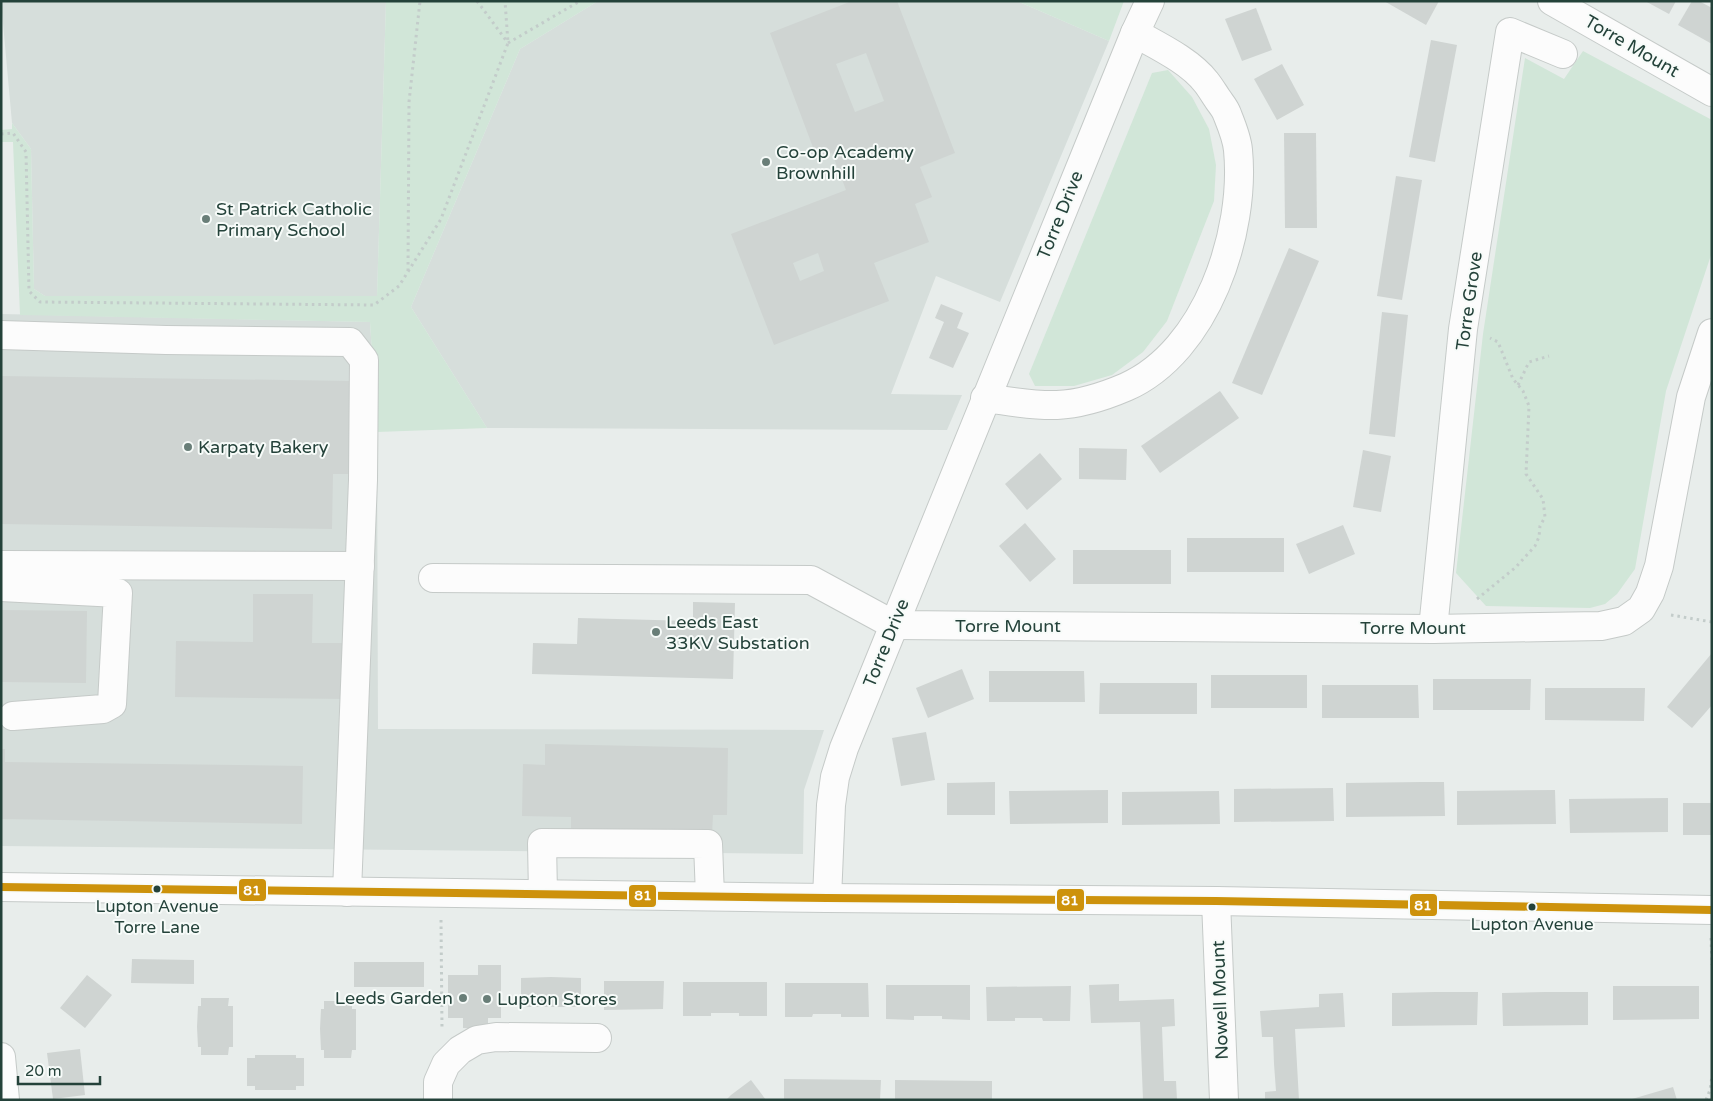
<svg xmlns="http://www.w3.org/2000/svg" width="1713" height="1101" viewBox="0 0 1713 1101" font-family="'Varela Round',sans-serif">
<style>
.built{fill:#d6dedb}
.green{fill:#d1e6d8}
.building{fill:#cfd4d2;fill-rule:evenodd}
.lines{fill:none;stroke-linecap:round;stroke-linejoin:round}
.minor-casing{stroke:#c5cac8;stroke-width:30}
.path{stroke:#c3ccca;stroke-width:3;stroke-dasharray:2.5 4;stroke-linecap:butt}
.minor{stroke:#fcfcfc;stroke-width:28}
.bus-1-casing{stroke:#f7fbf9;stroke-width:11}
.bus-1{stroke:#cd920c;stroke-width:8}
.poi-dot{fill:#697e78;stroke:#f7fbf9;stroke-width:2}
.bus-dot{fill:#24423a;stroke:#f7fbf9;stroke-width:2}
.labels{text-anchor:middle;stroke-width:4;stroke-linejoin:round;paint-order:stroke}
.bus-label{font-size:17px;fill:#24423a;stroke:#f7fbf9}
.street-label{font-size:18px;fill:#24423a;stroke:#f7fbf9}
.poi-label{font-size:18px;fill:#24423a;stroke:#f7fbf9;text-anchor:start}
.line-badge{stroke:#f7fbf9;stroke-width:2}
.badge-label{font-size:14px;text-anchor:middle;font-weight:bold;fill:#fff}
</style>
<rect width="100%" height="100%" fill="#e8edeb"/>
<!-- built -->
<g class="built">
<polygon points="1,1 386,1 377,296 45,296 34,289 31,149 12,123"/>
<polygon points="598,1 1017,1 1109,41 1000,302 936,276 891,394 962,395 947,430 487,428 411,307 520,49"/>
<polygon points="1,314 370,322 377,432 378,729 824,730 804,790 803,854 1,846"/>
</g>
<!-- green -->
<g class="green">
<polygon points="386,1 598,1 520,49 411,307 487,428 377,432 370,322 20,315 13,142 1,142 1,130 12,129 12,123 31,149 34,289 45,296 377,296"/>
<polygon points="1017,1 1124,1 1109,41"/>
<polygon points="1583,51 1712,120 1712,252 1666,391 1635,569 1617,594 1605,604 1590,608 1486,606 1456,573 1483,334 1525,58 1564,79"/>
<polygon points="1168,70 1192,97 1209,129 1216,165 1214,201 1167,321 1143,352 1112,375 1074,386 1035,386 1029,374 1152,73"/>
</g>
<!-- building -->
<g class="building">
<path d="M852,1H897L955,153L920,167L932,197L915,204L929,242L874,263L889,301L774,345L731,234L846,190L832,153L817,158L770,33ZM866,53L884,101L855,112L836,64ZM818,253L824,271L800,281L793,263Z"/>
<polygon points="1384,1 1439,1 1426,25"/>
<polygon points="1645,1 1676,1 1669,14"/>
<polygon points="1692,1 1699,1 1712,8 1712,44 1678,25"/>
<polygon points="1256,8 1272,50 1242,61 1225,19"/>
<polygon points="1431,40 1457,45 1435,162 1409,157"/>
<polygon points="1282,64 1304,105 1277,120 1254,79"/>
<polygon points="1284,133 1316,133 1317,228 1285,228"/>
<polygon points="1396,176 1422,180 1402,300 1377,296"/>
<polygon points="1289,248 1319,261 1262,395 1232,383"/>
<polygon points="941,304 963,313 957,328 969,333 953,368 929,358 944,322 935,318"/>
<polygon points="1382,312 1408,315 1395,437 1369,434"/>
<polygon points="1,376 352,381 351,474 333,474 332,529 1,524"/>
<polygon points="1220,391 1239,418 1160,473 1141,446"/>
<polygon points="1079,448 1127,449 1126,480 1079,479"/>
<polygon points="1363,450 1391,456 1381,512 1353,507"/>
<polygon points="1040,453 1062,479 1027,510 1005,484"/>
<polygon points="1025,523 1056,559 1030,582 999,546"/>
<polygon points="1343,525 1355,554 1309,574 1296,544"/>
<rect x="1187" y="538" width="97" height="34"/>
<rect x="1073" y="550" width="98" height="34"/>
<polygon points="253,594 313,594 312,643 348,643 347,699 175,697 176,641 253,642"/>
<polygon points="693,602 735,603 733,679 532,674 533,643 577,644 578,618 693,621"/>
<polygon points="1,610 87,611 86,683 1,682"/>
<polygon points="1712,653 1712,705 1692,728 1667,707"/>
<polygon points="962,669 974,699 928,718 916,688"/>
<polygon points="989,671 1084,671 1085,702 989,702"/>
<rect x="1211" y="675" width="96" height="33"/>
<polygon points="1433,679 1531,679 1530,710 1433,710"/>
<polygon points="1100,683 1197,683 1197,714 1099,714"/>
<polygon points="1322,685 1418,685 1419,718 1322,718"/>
<polygon points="1545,688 1645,688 1644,721 1545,720"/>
<polygon points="926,732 935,780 901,786 892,738"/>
<polygon points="545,744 728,748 727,815 713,815 712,835 571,832 571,817 522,816 523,764 545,765"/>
<polygon points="1,749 5,749 5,762 303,766 302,824 1,819"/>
<polygon points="995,782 995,815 947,815 947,783"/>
<polygon points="1421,782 1444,782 1445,816 1346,817 1346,783"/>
<polygon points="1333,788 1334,821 1234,822 1234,789"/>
<polygon points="1108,790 1108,823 1010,824 1009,791"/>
<polygon points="1555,790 1556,824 1457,825 1457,791"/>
<polygon points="1219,791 1220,824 1122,825 1122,792"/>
<polygon points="1668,798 1668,832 1570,833 1569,799"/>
<rect x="1683" y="803" width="29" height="32"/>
<polygon points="132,959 194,960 194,984 131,983"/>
<rect x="354" y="962" width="70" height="25"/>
<polygon points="478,965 501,965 501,1018 488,1018 488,1029 463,1028 463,1018 448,1018 448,975 478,975"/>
<polygon points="87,975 112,995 85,1028 60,1008"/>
<polygon points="551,977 581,978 581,1007 521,1007 521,978"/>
<polygon points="604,981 664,981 663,1009 604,1010"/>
<polygon points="683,982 767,982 767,1016 739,1016 739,1013 711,1013 711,1016 683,1016"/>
<polygon points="785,983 868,983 869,1017 841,1017 841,1014 813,1014 812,1017 785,1017"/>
<polygon points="1119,984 1119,1001 1174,999 1175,1026 1162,1027 1164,1081 1176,1081 1177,1100 1143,1100 1140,1022 1091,1023 1089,985"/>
<polygon points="886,985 970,985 970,1020 942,1019 942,1016 914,1016 914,1020 886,1019"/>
<polygon points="1071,986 1070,1021 1043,1021 1042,1018 1015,1018 1015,1021 987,1021 986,987"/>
<polygon points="1613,986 1699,986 1699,1019 1613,1020"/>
<polygon points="1435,992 1478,992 1477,1025 1392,1026 1392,993"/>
<polygon points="1545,992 1588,992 1588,1025 1503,1026 1502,993"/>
<polygon points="1343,993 1345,1027 1295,1029 1299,1100 1265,1100 1265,1092 1276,1091 1274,1064 1273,1037 1262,1037 1260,1011 1319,1007 1319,994"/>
<polygon points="201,998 229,998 228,1006 233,1006 233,1047 229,1047 228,1055 201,1055 201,1047 198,1047 197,1027 198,1006 201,1006"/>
<polygon points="324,1001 352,1001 352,1009 356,1009 356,1050 352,1050 351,1058 324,1058 324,1050 321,1050 320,1029 321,1009 324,1009"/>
<polygon points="80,1049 85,1095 53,1099 47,1053"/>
<polygon points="255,1055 296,1055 296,1058 304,1058 304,1086 296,1086 296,1090 255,1090 255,1086 247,1086 247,1058 255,1058"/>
<polygon points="784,1079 881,1080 880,1100 784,1100"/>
<polygon points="751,1080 766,1100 726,1100 731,1095"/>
<polygon points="895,1080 992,1081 992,1100 895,1100"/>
<polygon points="1673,1087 1677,1100 1632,1100 1632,1099"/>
</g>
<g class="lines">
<!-- minor casing -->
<g class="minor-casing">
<g id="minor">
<polyline points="1552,1 1712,92"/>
<polyline points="1,335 166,340 350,342 364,360 363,480 347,892"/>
<path d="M985,398C1008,401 1033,406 1057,405C1081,404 1105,396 1126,387C1207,351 1246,232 1238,150C1237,138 1231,124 1227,114C1225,108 1220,103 1217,98C1213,92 1210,87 1206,82C1190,61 1158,46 1135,33"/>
<polyline points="1,565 360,566"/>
<polyline points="433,578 811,580 894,625 1433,629 1601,626 1624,621 1641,609 1650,593 1659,566 1691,397 1712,333"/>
<polyline points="1,587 118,593 112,704 103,709 13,716"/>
<polyline points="1433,629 1463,329 1510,32 1563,54"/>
<polyline points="1,887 827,898 1216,901 1712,910"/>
<polyline points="543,894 542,843 708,844 710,896"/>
<polyline points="827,898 831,805 835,777 844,748 1135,33 1150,1"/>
<polyline points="1216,901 1224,1100"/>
<polyline points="1,1057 5,1100"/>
<polyline points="438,1100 438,1082 446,1064 460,1050 477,1040 496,1037 597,1038"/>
</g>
</g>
<!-- path -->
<g class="path">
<polyline points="477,1 508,43"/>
<polyline points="508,43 580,1"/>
<polyline points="1,134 13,133 26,152 29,291 40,302 374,305 399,286 441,219 508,43 505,1"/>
<polyline points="408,271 409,102 420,1"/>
<polyline points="1518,385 1529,362 1549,356"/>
<polyline points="1477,599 1516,567 1535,546 1539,537 1540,526 1545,517 1543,499 1526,474 1529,406 1523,391 1513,379 1498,342 1490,338"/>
<polyline points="1671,615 1712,622"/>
<polyline points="441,920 442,1029"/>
<polyline points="1711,938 1712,965"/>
<polyline points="1706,1100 1710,1090 1712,1076"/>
</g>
<!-- minor -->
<use href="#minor" class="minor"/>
<!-- bus-1 casing -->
<g class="bus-1-casing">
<polyline id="bus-1" points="1,887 827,898 1216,901 1712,910"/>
</g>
<!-- bus-1 -->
<use href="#bus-1" class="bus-1"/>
</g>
<!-- markers -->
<g class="poi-dot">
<circle cx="766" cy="162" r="5"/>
<circle cx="206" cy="219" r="5"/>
<circle cx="188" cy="447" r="5"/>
<circle cx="656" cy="632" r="5"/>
<circle cx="463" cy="998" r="5"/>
<circle cx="487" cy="999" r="5"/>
</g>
<g class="bus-dot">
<circle cx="157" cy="889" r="4.5"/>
<circle cx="1532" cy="907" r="4.5"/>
</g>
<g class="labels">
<!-- bus labels -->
<g class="bus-label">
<text x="157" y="912">Lupton Avenue<tspan x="157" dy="21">Torre Lane</tspan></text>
<text x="1532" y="930">Lupton Avenue</text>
</g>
<!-- street labels -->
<g class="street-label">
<text transform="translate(1632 46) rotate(30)" y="6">Torre Mount</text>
<text transform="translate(1060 215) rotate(-68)" y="6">Torre Drive</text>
<text transform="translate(1469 301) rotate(-82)" y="6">Torre Grove</text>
<text x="1008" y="632">Torre Mount</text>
<text x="1413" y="634">Torre Mount</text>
<text transform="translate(886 643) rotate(-68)" y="6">Torre Drive</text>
<text transform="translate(1220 1000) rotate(-92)" y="6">Nowell Mount</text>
</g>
<!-- poi labels -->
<g class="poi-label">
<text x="776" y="158">Co-op Academy<tspan x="776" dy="21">Brownhill</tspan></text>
<text x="216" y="215">St Patrick Catholic<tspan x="216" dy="21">Primary School</tspan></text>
<text x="198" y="453">Karpaty Bakery</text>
<text x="666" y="628">Leeds East<tspan x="666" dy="21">33KV Substation</tspan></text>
<text x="453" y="1004" text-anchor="end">Leeds Garden</text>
<text x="497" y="1005">Lupton Stores</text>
</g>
</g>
<g class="line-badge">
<rect x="238" y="878" width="29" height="24" rx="5" fill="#cd920c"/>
<rect x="628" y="884" width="29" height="24" rx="5" fill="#cd920c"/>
<rect x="1056" y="888" width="29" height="24" rx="5" fill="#cd920c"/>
<rect x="1409" y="893" width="29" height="24" rx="5" fill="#cd920c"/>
</g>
<g class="badge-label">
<text x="252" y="895">81</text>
<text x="643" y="900">81</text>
<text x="1070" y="905">81</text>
<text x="1423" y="910">81</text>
</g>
<!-- border -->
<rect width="1713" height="1101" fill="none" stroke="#24423a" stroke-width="5"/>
<!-- scale -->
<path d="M18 1076v8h82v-8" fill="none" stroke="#24423a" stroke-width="2.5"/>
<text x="25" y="1076" font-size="15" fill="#24423a" stroke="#f7fbf9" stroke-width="4" paint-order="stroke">20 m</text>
</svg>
